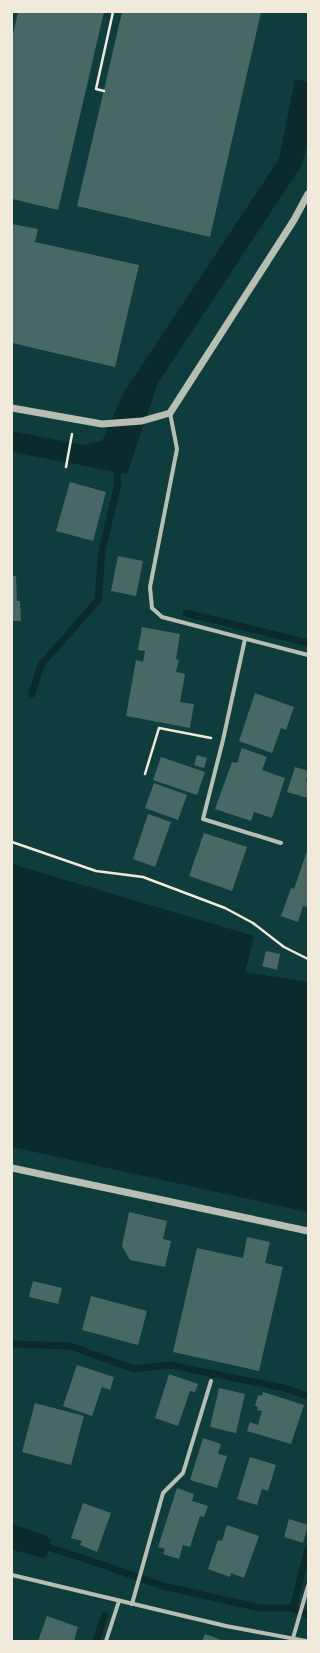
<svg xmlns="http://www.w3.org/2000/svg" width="320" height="1653" viewBox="0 0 320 1653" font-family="Montserrat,sans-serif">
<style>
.water{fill:#0a2a2b}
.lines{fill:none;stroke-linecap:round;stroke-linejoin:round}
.stream{stroke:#0a2a2b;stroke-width:7}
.building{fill:#486865}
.path{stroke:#f1e9da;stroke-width:2.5}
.minor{stroke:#b8beb3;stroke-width:4}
.tertiary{stroke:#b8beb3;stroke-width:7}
</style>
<rect width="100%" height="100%" fill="#0f3d3e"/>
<!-- water -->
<g class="water">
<polygon points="295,79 308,82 308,141 302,165 158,383 127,474 12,452 12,431 83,445 102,441 124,392 279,159"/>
<polygon points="12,864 254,936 245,972 308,982 308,1212 12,1147"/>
<polygon points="12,1524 45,1535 51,1540 47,1555 44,1558 12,1550"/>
</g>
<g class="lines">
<!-- stream -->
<g class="stream">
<polyline points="186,613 308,643"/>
<polyline points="32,694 41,665 98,600 102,551 118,484 117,464"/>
<polyline points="12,1344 70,1346 134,1369 170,1365 280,1387 308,1396"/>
<polyline points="41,1545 91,1561 163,1586 260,1608 293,1608 308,1549"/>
<polyline points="293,1608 308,1615"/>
<polyline points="96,1641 105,1615"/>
</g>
</g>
<!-- building -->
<g class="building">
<polygon points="18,12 104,12 58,210 12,199 12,39"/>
<polygon points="122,12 261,12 210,237 77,206"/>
<polygon points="12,224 38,229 35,242 139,265 115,367 12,343"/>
<polygon points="70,482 106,492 93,541 56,531"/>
<polygon points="118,556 143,561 136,596 111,591"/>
<polygon points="12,576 16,576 17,601 20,601 21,621 12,621"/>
<polygon points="142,627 180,634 176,659 179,660 176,672 185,674 180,702 194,704 190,728 126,716 136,660 143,662 145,651 138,650"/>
<polygon points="255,693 294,707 286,730 281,728 272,753 239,741"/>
<polygon points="242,748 267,757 262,770 285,778 272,818 254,812 251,821 215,809 232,762 237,763"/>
<polygon points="197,755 207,758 204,768 194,765"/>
<polygon points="161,757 205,772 197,795 153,780"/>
<polygon points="295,767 308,771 306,782 308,782 308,798 287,792"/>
<polygon points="154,783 187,795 178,820 145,808"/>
<polygon points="148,814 171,822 155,867 133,859"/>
<polygon points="204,833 247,847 232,891 189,876"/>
<polygon points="308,848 308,907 303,906 298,922 281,916 291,888 294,889"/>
<polygon points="266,951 280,954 277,970 262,966"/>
<polygon points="129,1212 167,1221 163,1239 171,1241 165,1267 130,1260 122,1246"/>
<polygon points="247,1237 270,1242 265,1263 283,1267 259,1371 173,1352 197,1248 243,1258"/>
<polygon points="33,1281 62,1288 58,1304 29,1297"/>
<polygon points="91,1296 147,1311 138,1345 82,1330"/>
<polygon points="77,1365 114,1377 110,1390 102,1387 92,1416 63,1406"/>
<polygon points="169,1374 198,1384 195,1392 190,1391 178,1426 155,1418"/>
<polygon points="219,1388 245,1394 236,1433 210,1427"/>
<polygon points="263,1392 304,1405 291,1444 247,1431 250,1422 258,1425 262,1411 257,1410 258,1407 255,1406 258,1395 262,1396"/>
<polygon points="35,1403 84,1416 71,1465 22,1452"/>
<polygon points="203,1438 221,1444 218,1454 227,1456 217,1488 190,1480"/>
<polygon points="250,1457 276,1465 268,1491 262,1489 257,1505 237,1499"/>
<polygon points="177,1488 194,1494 192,1501 208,1506 204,1517 200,1516 190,1547 183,1545 179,1559 163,1554 165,1549 158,1547"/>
<polygon points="83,1503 111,1513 97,1552 80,1545 82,1541 71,1538"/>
<polygon points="289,1519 308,1525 303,1543 284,1537"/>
<polygon points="227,1525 259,1536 244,1578 231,1573 230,1577 208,1569 218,1540 222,1541"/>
<polygon points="47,1616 78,1627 74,1641 38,1641"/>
<polygon points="205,1634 224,1641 202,1641"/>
</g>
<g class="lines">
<!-- path -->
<g class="path">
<polyline points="104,91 96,89 113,12"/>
<polyline points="66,467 72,434"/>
<polyline points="145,774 159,728 211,738"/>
<polyline points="12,842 96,871 143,877 225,908 253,923 284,947 308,959"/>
</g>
<!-- minor -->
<g class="minor">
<polyline points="170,413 177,449 150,587 152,608 162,617 308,655"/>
<polyline points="245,639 223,740 203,819 281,843"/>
<polyline points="12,1575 226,1626 306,1641"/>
<polyline points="132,1604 163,1493 183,1473 211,1381"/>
<polyline points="293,1638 308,1586"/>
<polyline points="106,1641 119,1601"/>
</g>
<!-- tertiary -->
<g class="tertiary">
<polyline points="12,408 102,424 142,421 170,413 294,220 308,194"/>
<polyline points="12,1168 308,1231"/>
</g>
</g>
<!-- border -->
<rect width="320" height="1653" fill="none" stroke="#f1e9da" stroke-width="26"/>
</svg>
